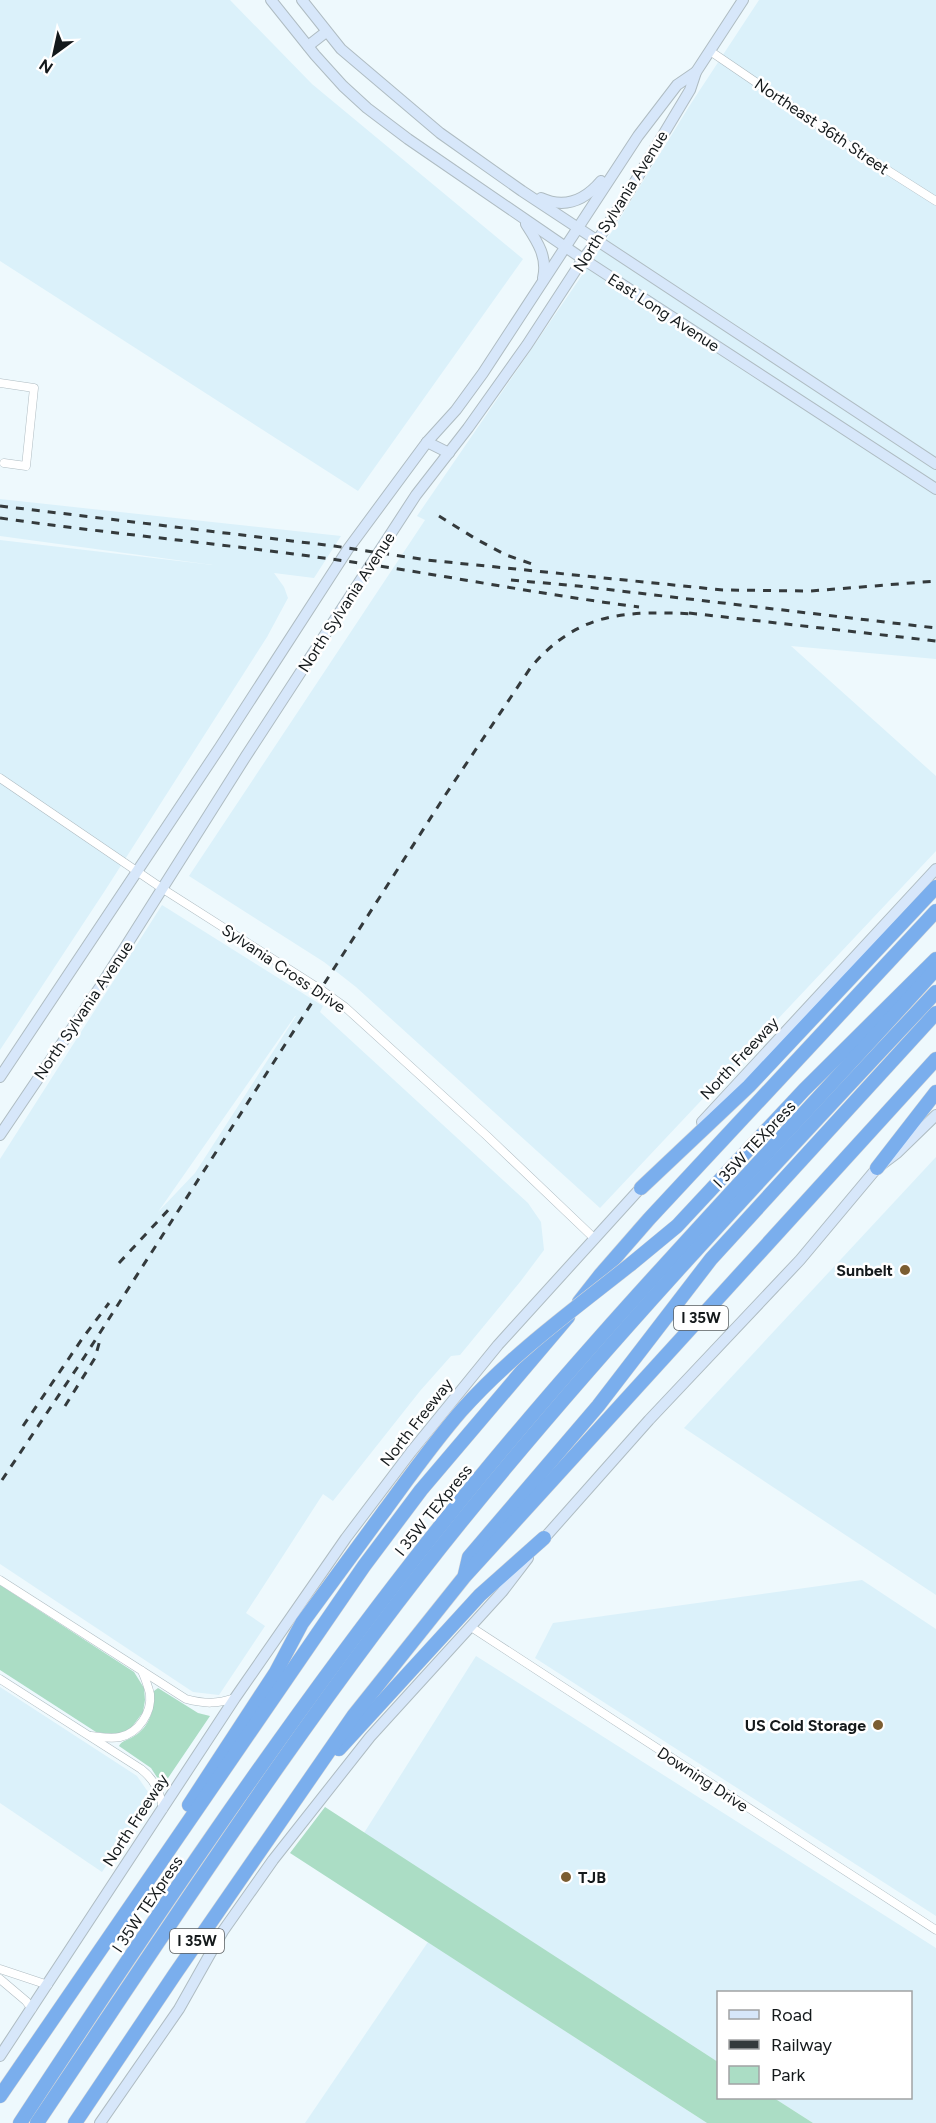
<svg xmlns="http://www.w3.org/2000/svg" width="936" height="2123" viewBox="0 0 936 2123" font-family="Figtree,sans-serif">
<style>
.built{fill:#dbf1fa;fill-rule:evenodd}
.green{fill:#abddc5}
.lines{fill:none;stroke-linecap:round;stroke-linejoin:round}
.minor-casing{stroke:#afbcc2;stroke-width:9}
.secondary-casing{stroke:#afbcc2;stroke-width:12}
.motorway-casing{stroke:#d5d6d6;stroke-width:15}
.minor{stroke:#fff;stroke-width:8}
.secondary{stroke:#d7e7fa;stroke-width:10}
.motorway{stroke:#7aaeed;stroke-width:14}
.rail{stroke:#343a3c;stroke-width:3;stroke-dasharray:8 8;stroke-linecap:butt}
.motorway-bridge-casing{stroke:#d5d6d6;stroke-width:15;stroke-linecap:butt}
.motorway-bridge{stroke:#7aaeed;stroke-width:14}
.poi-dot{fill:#7b5d31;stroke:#fff;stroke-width:2}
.labels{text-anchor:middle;stroke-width:5;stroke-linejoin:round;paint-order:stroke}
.shield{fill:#fff;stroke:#5a5e5f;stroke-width:1.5}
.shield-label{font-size:15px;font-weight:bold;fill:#14191b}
.street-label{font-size:16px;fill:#14191b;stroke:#fff}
.poi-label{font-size:16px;font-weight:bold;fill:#14191b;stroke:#fff;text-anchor:end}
</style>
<rect width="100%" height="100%" fill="#eef9fd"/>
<!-- built -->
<g class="built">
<polygon points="0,0 230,0 312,84 523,259 358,491 0,261"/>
<polygon points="759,0 936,0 936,659 791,646 936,776 936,851 600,1208 356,987 324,962 189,876 425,520 417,516 613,230 690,105"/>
<polygon points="0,499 341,536 314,578 274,573 284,587 288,598 267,637 106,889 0,1050 0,540 213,565 0,536"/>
<path d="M162,905L323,1006L320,1012L528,1203L541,1222L544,1250L520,1282L460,1355L451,1356L420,1391L333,1501L323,1494L246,1613L265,1626L219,1695L193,1692L0,1564V1159ZM296,1016L195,1173L158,1212L295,1016Z"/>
<polygon points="936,1157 936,1595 684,1428"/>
<polygon points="862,1580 936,1629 936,1916 535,1658 553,1623"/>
<polygon points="476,1656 936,1948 936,2123 813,2123 774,2098 910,2098 910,1992 718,1992 718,2062 364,1833"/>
<polygon points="0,1687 137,1776 148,1792 149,1802 102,1872 0,1803"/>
<polygon points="428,1942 707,2123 305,2123"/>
</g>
<!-- green -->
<g class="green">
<polygon points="0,1585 134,1672 144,1688 145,1700 143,1712 132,1727 122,1733 110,1734 96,1732 0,1670"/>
<path d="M158,1688L198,1713L210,1716L164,1784L160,1782L151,1768L119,1746C122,1741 125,1741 131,1738C149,1729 155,1710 154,1691Z"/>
<polygon points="325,1807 718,2062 718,2098 774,2098 813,2123 707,2123 290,1853"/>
</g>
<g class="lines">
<!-- minor casing -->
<g class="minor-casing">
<g id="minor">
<polyline points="710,51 854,149 936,201"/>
<polyline points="0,383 34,388 26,466 4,463"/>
<polyline points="0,778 163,889 320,989 345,1007 487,1136 595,1239"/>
<path d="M0,1580L186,1699C205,1704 217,1704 235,1698"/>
<polyline points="471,1627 936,1930"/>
<path d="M0,1679L141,1769C155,1780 160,1792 163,1809"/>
<path d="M91,1736C101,1737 111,1739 120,1737C139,1733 152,1712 150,1694C148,1686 145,1678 142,1671"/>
<polyline points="0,1969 48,1985"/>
<polyline points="0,1979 26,2001 32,2009"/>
</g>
</g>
<!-- secondary casing -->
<g class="secondary-casing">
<g id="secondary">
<polyline points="271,0 315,55 343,86 367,108 408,139 583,259 936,489"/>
<polyline points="302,0 341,49 440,133 522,191 936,464"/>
<polyline points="308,46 326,32"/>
<path d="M541,198C565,209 585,200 601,181"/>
<path d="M526,224C537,241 548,257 543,278"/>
<polyline points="427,442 449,453"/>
<polyline points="0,1077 220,747 348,549 427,442 456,410 483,373 638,136 677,85 696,72"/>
<polyline points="702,1122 936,869"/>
<polyline points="0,1135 100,987 246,756 416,495 468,428 527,345 583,259 597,241 627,195 690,90 696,72 743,0"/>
<polyline points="540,1543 649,1420 800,1260 877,1168 897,1153 936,1115"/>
<polyline points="0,2056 235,1698 346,1538 411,1452 498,1345 646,1182"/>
<polyline points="100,2123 179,2009 223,1931 273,1860 370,1737 502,1592 528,1558"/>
</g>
</g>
<!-- motorway casing -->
<g class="motorway-casing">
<g id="motorway">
<polyline points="877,1168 936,1092"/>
<polyline points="641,1188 749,1086 936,887"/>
<polyline points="631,1264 677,1226 804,1090 936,959"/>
<polyline points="579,1302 601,1274 649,1219 936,911"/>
<polyline points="465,1574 469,1557 598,1406 711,1259 936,1013"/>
<polyline points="339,1749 480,1595 544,1538"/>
<polyline points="189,1805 276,1672 302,1623 385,1510"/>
<polyline points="0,2096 364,1566 421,1490 568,1317"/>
<path d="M20,2123C146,1931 274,1739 415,1558C576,1351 761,1163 936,969"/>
<path d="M37,2123C175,1918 309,1709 465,1517C613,1335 775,1164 936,992"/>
<polyline points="75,2123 175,1974 354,1715 465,1576 936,1059"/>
</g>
</g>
<!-- minor -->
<use href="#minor" class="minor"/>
<!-- secondary -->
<use href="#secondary" class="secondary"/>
<!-- motorway -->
<use href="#motorway" class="motorway"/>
<!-- rail -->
<g class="rail">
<polyline points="0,506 334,546 427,560 723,590 811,591 936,581"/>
<polyline points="439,516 476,539 506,555 538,566"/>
<path d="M0,518C112,534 226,544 338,560C438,574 538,594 639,607"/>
<polyline points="511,580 578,586 936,628"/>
<polyline points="689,613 936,641"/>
<polyline points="119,1263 172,1206"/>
<polyline points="65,1406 95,1358 100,1340"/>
<polyline points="23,1426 82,1339 109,1303"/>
<path d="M2,1480L85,1356L446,794L531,667C580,610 628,611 697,614"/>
</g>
<!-- motorway-bridge casing -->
<g class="motorway-bridge-casing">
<path id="motorway-bridge" d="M385,1510C410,1476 434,1442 461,1411C511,1355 573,1310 631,1264"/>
</g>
<!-- motorway-bridge -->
<use href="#motorway-bridge" class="motorway-bridge"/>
</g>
<!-- markers -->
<g class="poi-dot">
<circle cx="905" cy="1270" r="6"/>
<circle cx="878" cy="1725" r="6"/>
<circle cx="566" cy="1877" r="6"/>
</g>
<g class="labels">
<!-- shield labels -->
<g class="shield">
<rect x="674" y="1306" width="54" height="24" rx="4.5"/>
<rect x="170" y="1929" width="54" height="24" rx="4.5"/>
</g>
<g class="shield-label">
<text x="701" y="1323">I 35W</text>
<text x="197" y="1946">I 35W</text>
</g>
<!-- street labels -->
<g class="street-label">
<text transform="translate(822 126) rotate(34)" y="6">Northeast 36th Street</text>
<text transform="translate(620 201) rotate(-58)" y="6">North Sylvania Avenue</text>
<text transform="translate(664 312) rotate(33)" y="6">East Long Avenue</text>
<text transform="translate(346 602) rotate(-57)" y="6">North Sylvania Avenue</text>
<text transform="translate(284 968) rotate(34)" y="6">Sylvania Cross Drive</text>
<text transform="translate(83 1010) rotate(-56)" y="6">North Sylvania Avenue</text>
<text transform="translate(739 1058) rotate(-47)" y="6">North Freeway</text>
<text transform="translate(754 1144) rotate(-47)" y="6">I 35W TEXpress</text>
<text transform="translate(416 1422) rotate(-52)" y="6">North Freeway</text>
<text transform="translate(433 1510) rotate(-51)" y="6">I 35W TEXpress</text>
<text transform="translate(703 1779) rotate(33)" y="6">Downing Drive</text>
<text transform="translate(135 1820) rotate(-57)" y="6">North Freeway</text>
<text transform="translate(147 1904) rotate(-56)" y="6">I 35W TEXpress</text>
</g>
<!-- poi labels -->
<g class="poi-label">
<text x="893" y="1276">Sunbelt</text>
<text x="866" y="1731">US Cold Storage</text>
<text x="578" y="1883" text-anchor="start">TJB</text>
</g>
</g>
<!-- legend -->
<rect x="717" y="1991" width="195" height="108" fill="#ffffff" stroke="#a1a3a4" stroke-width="1.5"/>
<rect x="729" y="2010" width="30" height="9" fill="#d7e7fa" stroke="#a1a3a4" stroke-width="1.5"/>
<text x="771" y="2021" font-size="18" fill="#14191b">Road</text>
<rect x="729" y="2040" width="30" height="9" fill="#343a3c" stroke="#a1a3a4" stroke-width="1.5"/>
<text x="771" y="2051" font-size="18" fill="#14191b">Railway</text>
<rect x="729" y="2066" width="30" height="18" fill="#abddc5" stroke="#a1a3a4" stroke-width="1.5"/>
<text x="771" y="2081" font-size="18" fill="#14191b">Park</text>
<!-- north arrow -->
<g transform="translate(54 54) rotate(213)" stroke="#ffffff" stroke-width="4.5" paint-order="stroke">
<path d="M0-4.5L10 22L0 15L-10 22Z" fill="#14191b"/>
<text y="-9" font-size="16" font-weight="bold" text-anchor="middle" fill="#14191b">N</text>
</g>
</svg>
